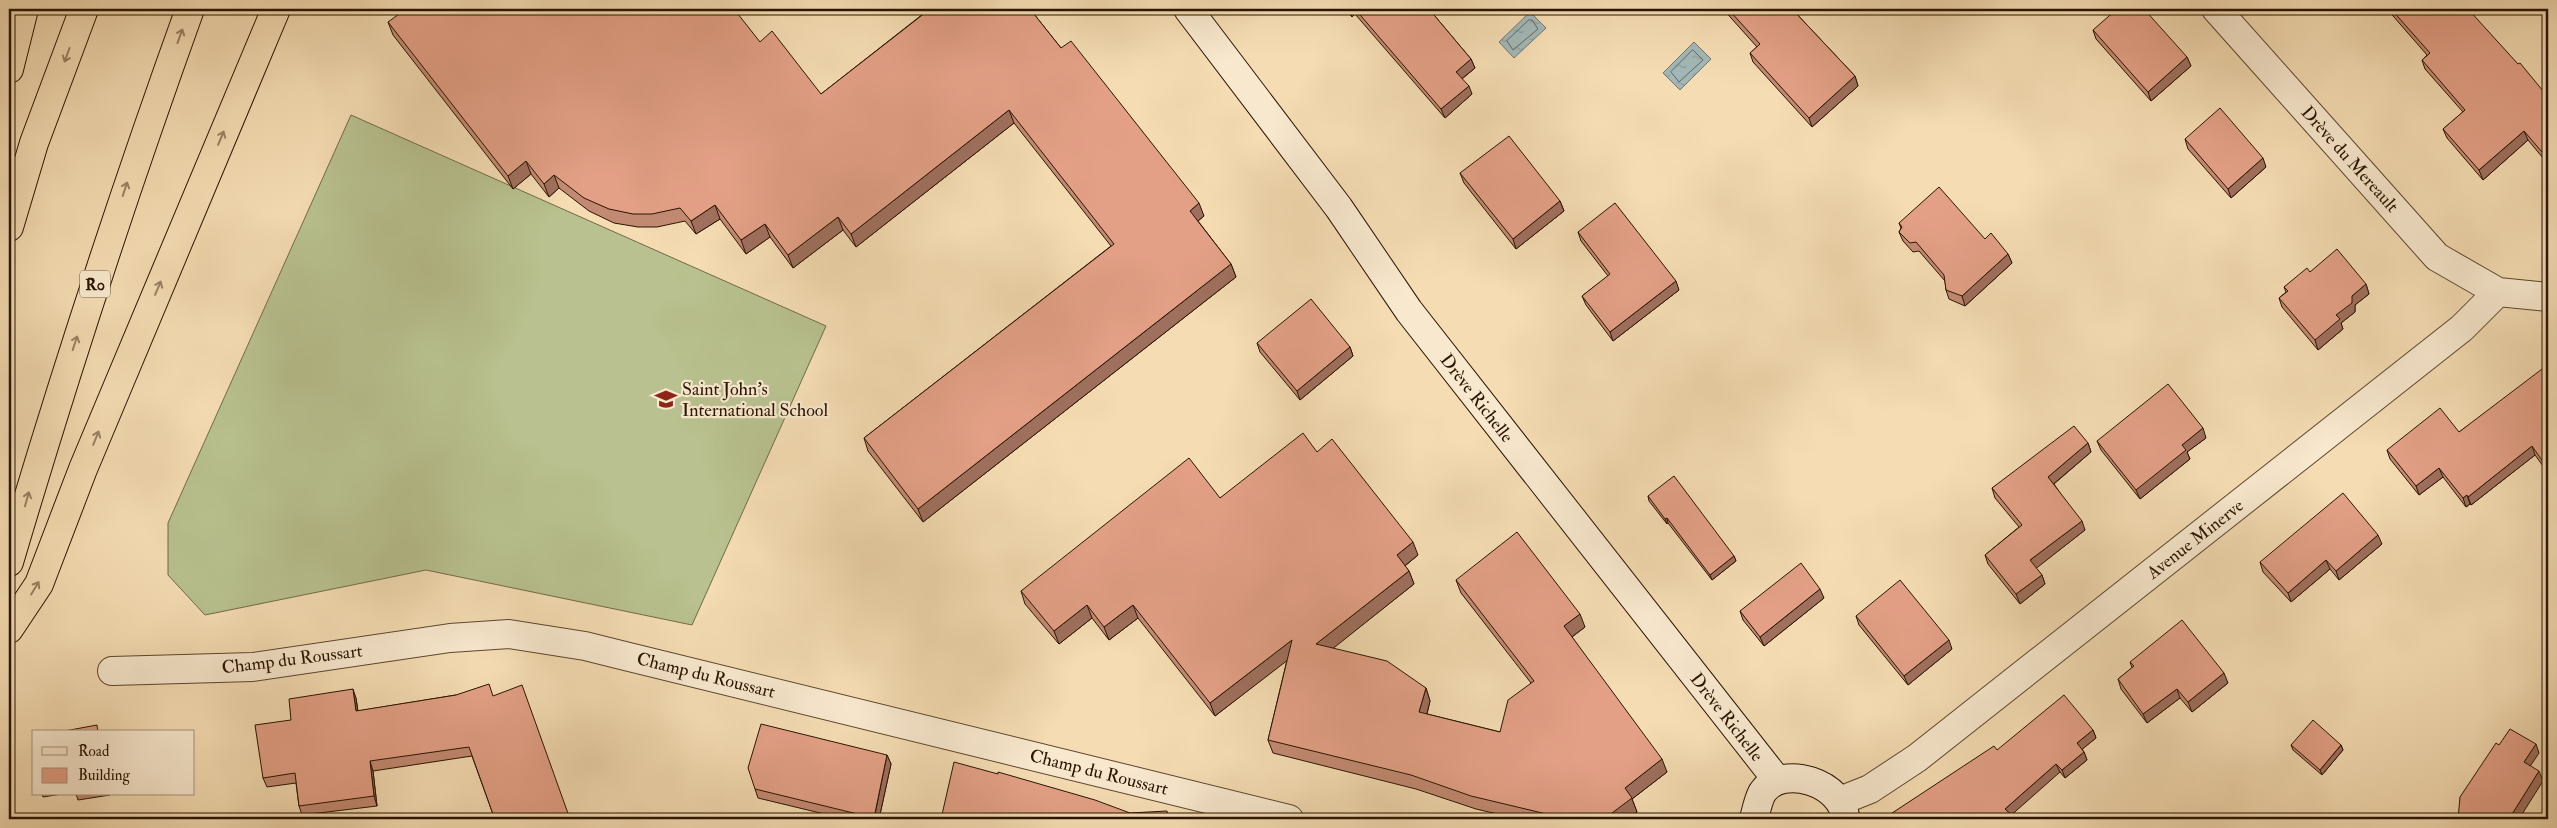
<svg xmlns="http://www.w3.org/2000/svg" width="2557" height="828" viewBox="0 0 2557 828" font-family="'IM FELL Double Pica',serif">
<style>
.pitch{fill:#b8c18f;stroke:#706a48}
.water{fill:url(#water-ripples);stroke:#72766f}
.lines{fill:none;stroke-linecap:round;stroke-linejoin:round}
.shore{stroke:#66665c;stroke-width:1}
.street-casing{stroke:#5c462e;stroke-width:30}
.secondary-casing{stroke:#291401;stroke-width:30}
.highway-casing{stroke:#291401;stroke-width:30}
.street{stroke:#f8e8ce;stroke-width:28}
.secondary{stroke:#f8e8ce;stroke-width:28}
.highway{stroke:#f5dcb3;stroke-width:28}
.wall{fill:#c38a73;stroke:#291401}
.shaded-wall{fill:#9f705e;stroke:#291401}
.building{fill:#e3a086;stroke:#291401}
.oneway{stroke:#998263}
.labels{text-anchor:middle;stroke-width:4.5;stroke-linejoin:round;paint-order:stroke}
.shield{fill:#f8e8ce;stroke:#67543e;stroke-width:1}
.shield-label{font-size:16px;font-weight:bold;fill:#291401}
.street-label{font-size:18px;fill:#291401;stroke:#f8e8ce}
.poi-label{font-size:18px;fill:#291401;stroke:#f8e8ce;text-anchor:start}
</style>
<defs>
<pattern id="water-ripples" width="26" height="14" patternUnits="userSpaceOnUse" patternTransform="scale(1.25)"><rect width="26" height="14" fill="#a2b8b8"/><path d="M2 4q2-2 4 0t4 0M15 11q2-2 4 0t4 0" fill="none" stroke="#8c9d9c"/></pattern>
</defs>
<rect width="100%" height="100%" fill="#f5dcb3"/>
<filter id="stains"><feTurbulence type="fractalNoise" baseFrequency=".004" numOctaves="4"/><feColorMatrix values="0 0 0 0 .2 0 0 0 0 .09 0 0 0 0 .02 0 0 0 .5 -.17"/></filter>
<radialGradient id="worn" r=".72"><stop offset=".6" stop-color="#630" stop-opacity="0"/><stop offset="1" stop-color="#630" stop-opacity=".3"/></radialGradient>
<!-- pitch -->
<polygon class="pitch" points="351,115 826,326 692,625 426,570 205,615 168,575 168,523"/>
<!-- water -->
<g class="water">
<polygon points="1530,12 1546,28 1514,58 1499,42"/>
<polygon points="1694,42 1711,59 1680,90 1663,73"/>
</g>
<g class="lines">
<!-- shore -->
<g class="shore">
<polygon points="1529,20 1532,20 1538,29 1513,50 1507,41"/>
<polygon points="1693,50 1703,60 1679,82 1671,72"/>
</g>
<!-- street casing -->
<g class="street-casing">
<g id="street">
<polyline points="2216,9 2437,257 2498,292 2548,297"/>
<polyline points="112,671 253,667 450,638 509,634 585,646 625,656 1289,819"/>
<polyline points="1840,801 1870,789 1917,758 2462,328 2498,292"/>
</g>
</g>
<!-- secondary casing -->
<g class="secondary-casing">
<g id="secondary">
<polyline points="1188,9 1339,208 1409,311 1777,780"/>
<path d="M1754,819C1756,811 1758,801 1762,793C1782,762 1845,784 1845,819"/>
</g>
</g>
<!-- highway casing -->
<g class="highway-casing">
<g id="highway">
<polyline points="9,69 24,9"/>
<polyline points="9,227 34,143 84,9"/>
<path d="M9,562C64,376 124,192 190,9"/>
<polyline points="9,629 39,584 83,469 276,9"/>
</g>
</g>
<!-- street -->
<use href="#street" class="street"/>
<!-- secondary -->
<use href="#secondary" class="secondary"/>
<!-- highway -->
<use href="#highway" class="highway"/>
</g>
<!-- wall -->
<g class="wall">
<polygon points="927,9 1030,9 1061,48 1204,216 1198,221 1231,264 1236,277 923,522 868,451 864,438 1111,246 1014,123 856,247 843,230 793,268 770,237 746,254 720,219 696,234 685,221 657,227 638,227 614,223 589,211 559,188 549,197 531,174 513,189 393,35 388,22 760,42 821,94 928,10"/>
<polygon points="1345,9 1429,9 1471,59 1475,68 1462,79 1472,94 1445,118 1355,14 1352,17"/>
<polygon points="1723,9 1792,9 1855,76 1858,86 1812,127 1753,62 1750,53 1757,47"/>
<polygon points="2387,9 2457,9 2548,97 2548,164 2528,140 2483,180 2447,138 2443,129 2463,112 2425,69 2422,60 2427,55"/>
<polygon points="2093,30 2187,57 2191,66 2151,101 2096,39"/>
<polygon points="2185,139 2266,167 2231,198 2188,149"/>
<polygon points="1460,173 1560,201 1564,211 1516,249 1464,183"/>
<polygon points="1899,223 1985,239 2008,254 2012,263 1965,306 1949,299 1946,290 1945,281 1919,251 1913,252 1903,241 1899,232 1901,228"/>
<polygon points="1578,232 1679,290 1613,341 1586,305 1582,296 1608,276 1581,241"/>
<polygon points="2310,272 2366,284 2369,294 2355,305 2355,312 2341,323 2343,329 2318,350 2282,307 2279,298 2286,292 2284,287"/>
<polygon points="1257,343 1350,347 1353,356 1300,400 1260,352"/>
<polygon points="2548,369 2548,473 2535,455 2471,505 2470,504 2466,507 2443,477 2419,495 2390,459 2387,450 2459,432"/>
<polygon points="2206,438 2187,452 2190,459 2140,499 2101,450 2097,441"/>
<polygon points="2088,443 2091,452 2054,484 2085,530 2036,568 2042,575 2045,584 2020,604 1988,564 1985,555 2019,527 1995,498 1992,488"/>
<polygon points="1317,452 1418,555 1405,566 1409,571 1414,584 1333,648 1426,688 1430,701 1427,714 1500,732 1531,683 1461,593 1456,580 1585,627 1572,637 1667,772 1632,799 1637,812 1627,819 1519,819 1476,809 1416,789 1273,753 1268,740 1287,660 1215,716 1138,618 1109,640 1092,618 1059,644 1025,604 1021,591 1220,498"/>
<polygon points="1648,496 1734,556 1736,561 1712,580 1668,523 1667,524 1649,501"/>
<polygon points="2382,544 2339,580 2330,569 2291,602 2263,572 2260,562"/>
<polygon points="1824,598 1764,646 1743,620 1740,611"/>
<polygon points="1856,616 1952,649 1908,685 1859,625"/>
<polygon points="2130,662 2228,683 2192,712 2180,698 2147,723 2121,689 2118,679 2132,668"/>
<polygon points="456,695 494,817 472,756 373,771 377,806 302,815 299,806 296,783 267,787 263,778 291,720 356,698 358,711"/>
<polygon points="2093,730 2096,738 2082,749 2084,752 2087,760 2065,778 2060,772 1883,819 1997,750"/>
<polygon points="2291,745 2341,745 2343,750 2322,775 2293,750"/>
<polygon points="887,755 891,764 879,819 845,819 758,798 755,789"/>
<polygon points="42,794 62,794 43,797"/>
<polygon points="76,794 110,794 110,795 78,800"/>
</g>
<!-- shaded-wall -->
<g class="shaded-wall">
<polygon points="1349,9 1353,9 1355,14 1352,17"/>
<polygon points="2187,57 2191,66 2151,101 2148,92"/>
<polygon points="1471,59 1475,68 1459,81 1456,72"/>
<polygon points="1855,76 1858,86 1812,127 1809,118"/>
<polygon points="1469,86 1472,94 1445,118 1441,109"/>
<polygon points="1009,110 1014,123 856,247 851,234"/>
<polygon points="2524,131 2528,140 2483,180 2479,170"/>
<polygon points="2263,158 2266,167 2231,198 2228,189"/>
<polygon points="526,161 531,174 513,189 508,176"/>
<polygon points="554,175 559,188 549,197 544,184"/>
<polygon points="1560,201 1564,211 1516,249 1513,239"/>
<polygon points="1199,203 1204,216 1194,224 1190,211"/>
<polygon points="715,205 720,219 696,234 691,221"/>
<polygon points="838,217 843,230 793,268 788,255"/>
<polygon points="765,224 770,237 746,254 741,240"/>
<polygon points="2008,254 2012,263 1965,306 1962,296"/>
<polygon points="1231,264 1236,277 923,522 918,509"/>
<polygon points="1676,281 1679,290 1613,341 1610,332"/>
<polygon points="2366,284 2369,294 2355,305 2355,312 2341,323 2343,329 2318,350 2315,340 2352,296"/>
<polygon points="1350,347 1353,356 1300,400 1297,391"/>
<polygon points="2203,428 2206,438 2187,452 2190,459 2140,499 2136,490 2182,445"/>
<polygon points="2088,443 2091,452 2051,486 2048,477"/>
<polygon points="2532,446 2535,455 2471,505 2468,497"/>
<polygon points="2439,468 2443,477 2419,495 2416,486"/>
<polygon points="2467,495 2470,504 2466,507 2463,498"/>
<polygon points="1667,518 1668,523 1667,524 1665,519"/>
<polygon points="2082,521 2085,530 2034,570 2030,560"/>
<polygon points="2378,535 2382,544 2339,580 2336,571"/>
<polygon points="1413,542 1418,555 1402,568 1397,555"/>
<polygon points="1734,556 1736,561 1712,580 1710,575"/>
<polygon points="2326,560 2330,569 2291,602 2288,593"/>
<polygon points="1409,571 1414,584 1321,658 1316,644"/>
<polygon points="2042,575 2045,584 2020,604 2016,594"/>
<polygon points="1820,589 1824,598 1764,646 1760,637"/>
<polygon points="1087,605 1092,618 1059,644 1054,631"/>
<polygon points="1133,605 1138,618 1109,640 1104,627"/>
<polygon points="1580,614 1585,627 1569,639 1564,626"/>
<polygon points="1292,640 1297,653 1215,716 1210,703"/>
<polygon points="1949,640 1952,649 1908,685 1904,676"/>
<polygon points="2224,673 2228,683 2192,712 2188,702"/>
<polygon points="1426,688 1430,701 1424,725 1419,712"/>
<polygon points="353,689 356,698 359,720 356,711"/>
<polygon points="2177,689 2180,698 2147,723 2143,714"/>
<polygon points="2093,730 2096,738 2080,751 2077,743"/>
<polygon points="2536,744 2539,753 2527,771 2524,762"/>
<polygon points="2341,745 2343,750 2322,775 2320,770"/>
<polygon points="2084,752 2087,760 2065,778 2062,770"/>
<polygon points="887,755 891,764 879,819 874,819"/>
<polygon points="1662,759 1667,772 1632,799 1637,812 1627,819 1604,819 1625,788"/>
<polygon points="370,761 373,771 377,806 374,796"/>
<polygon points="2056,764 2060,772 2008,818 2005,809"/>
<polygon points="2539,771 2543,781 2519,819 2509,819"/>
</g>
<!-- building -->
<g class="building">
<polygon points="406,9 734,9 760,42 772,31 821,94 930,9 1030,9 1061,48 1071,41 1199,203 1190,211 1231,264 918,509 864,438 1114,244 1009,110 851,234 838,217 788,255 765,224 741,240 715,205 691,221 680,208 652,214 633,214 609,209 584,198 554,175 544,184 526,161 508,176 388,22"/>
<polygon points="1355,9 1429,9 1471,59 1456,72 1469,86 1441,109"/>
<polygon points="1728,9 1792,9 1855,76 1809,118 1750,53 1760,44"/>
<polygon points="2117,9 2144,9 2187,57 2148,92 2093,30"/>
<polygon points="2391,9 2457,9 2460,12 2464,9 2468,9 2518,64 2520,63 2548,97 2548,159 2524,131 2479,170 2443,129 2465,110 2422,60 2430,53"/>
<polygon points="2220,108 2263,158 2228,189 2185,139"/>
<polygon points="1509,136 1560,201 1513,239 1460,173"/>
<polygon points="1939,187 1985,239 1991,233 2008,254 1962,296 1946,290 1944,275 1916,242 1910,243 1899,232 1902,227 1899,223"/>
<polygon points="1615,203 1676,281 1610,332 1582,296 1610,274 1578,232"/>
<polygon points="2337,249 2366,284 2352,296 2352,303 2336,315 2340,319 2315,340 2279,298 2288,291 2284,287 2307,268 2310,272"/>
<polygon points="1311,299 1350,347 1297,391 1257,343"/>
<polygon points="2546,366 2548,369 2548,469 2532,446 2468,497 2467,495 2463,498 2439,468 2416,486 2387,450 2440,408 2459,432"/>
<polygon points="2168,384 2203,428 2182,445 2186,450 2136,490 2097,441"/>
<polygon points="2074,426 2088,443 2048,477 2082,521 2030,560 2042,575 2016,594 1985,555 2022,525 1992,488"/>
<polygon points="1303,433 1317,452 1332,439 1413,542 1397,555 1409,571 1316,644 1387,661 1426,688 1419,712 1500,732 1508,700 1534,681 1456,580 1517,532 1580,614 1564,626 1662,759 1625,788 1632,798 1604,819 1554,819 1555,816 1471,796 1411,775 1268,740 1292,640 1210,703 1133,605 1104,627 1087,605 1054,631 1021,591 1189,458 1220,498"/>
<polygon points="1674,476 1734,556 1710,575 1667,518 1665,519 1648,496"/>
<polygon points="2343,493 2378,535 2336,571 2326,560 2288,593 2260,562"/>
<polygon points="1801,563 1820,589 1760,637 1740,611"/>
<polygon points="1900,580 1949,640 1904,676 1856,616"/>
<polygon points="2182,620 2224,673 2188,702 2177,689 2143,714 2118,679 2134,666 2130,662"/>
<polygon points="489,684 493,696 522,685 570,819 488,819 494,817 469,747 370,761 374,796 299,806 295,773 263,778 255,725 291,720 289,699 353,689 356,711 456,695"/>
<polygon points="2064,695 2093,730 2077,743 2084,752 2062,770 2056,764 2005,809 2016,819 1883,819 1994,746 1997,750"/>
<polygon points="2313,720 2341,745 2320,770 2291,745"/>
<polygon points="761,724 887,755 874,818 755,789 748,768"/>
<polygon points="97,725 98,732 59,732"/>
<polygon points="2510,729 2536,744 2524,762 2539,771 2509,819 2458,819 2460,797 2496,743 2499,745"/>
<polygon points="954,762 998,774 998,772 1095,800 1130,813 1167,811 1168,819 941,819"/>
</g>
<!-- one-way arrows -->
<defs><path id="oneway-shaft" d="M-6 0H5M1.5-3L5.5 0L1.5 3" fill="none" stroke-width="1.6" stroke-linecap="round" stroke-linejoin="round" transform="scale(1.25)"/></defs>
<g class="oneway">
<use href="#oneway-shaft" transform="translate(180 36) rotate(-70)"/>
<use href="#oneway-shaft" transform="translate(67 55) rotate(110)"/>
<use href="#oneway-shaft" transform="translate(221 138) rotate(-67)"/>
<use href="#oneway-shaft" transform="translate(125 189) rotate(-72)"/>
<use href="#oneway-shaft" transform="translate(158 288) rotate(-67)"/>
<use href="#oneway-shaft" transform="translate(75 343) rotate(-72)"/>
<use href="#oneway-shaft" transform="translate(96 438) rotate(-68)"/>
<use href="#oneway-shaft" transform="translate(27 499) rotate(-74)"/>
<use href="#oneway-shaft" transform="translate(35 588) rotate(-59)"/>
</g>
<!-- icons -->
<defs>
<g id="school-bare" transform="scale(1.725)"><path d="M0-5L7-2L0 1L-7-2ZM-4 1L0 2.5L4 1V4Q0 6-4 4Z" fill="#8f2418" stroke="#f8e8ce" stroke-width="2.5" paint-order="stroke"/></g>
</defs>
<g fill-rule="evenodd">
<use href="#school-bare" x="666" y="399"/>
</g>
<g class="labels">
<!-- shield labels -->
<rect class="shield" x="80" y="270.5" width="30" height="27" rx="4"/>
<g class="shield-label">
<text x="95" y="290">R0</text>
</g>
<!-- street labels -->
<g class="street-label">
<text transform="translate(2350 159) rotate(48)" y="6">Drève du Mereault</text>
<text transform="translate(1477 398) rotate(52)" y="6">Drève Richelle</text>
<text transform="translate(2195 539) rotate(-38)" y="6">Avenue Minerve</text>
<text transform="translate(292 659) rotate(-7)" y="6">Champ du Roussart</text>
<text transform="translate(706 675) rotate(14)" y="6">Champ du Roussart</text>
<text transform="translate(1727 717) rotate(52)" y="6">Drève Richelle</text>
<text transform="translate(1099 772) rotate(14)" y="6">Champ du Roussart</text>
</g>
<!-- poi labels -->
<g class="poi-label">
<text x="682" y="395">Saint John's<tspan x="682" dy="21">International School</tspan></text>
</g>
</g>
<!-- margin -->
<rect width="2557" height="828" fill="none" stroke="#f5dcb3" stroke-width="30"/>
<rect x="10" y="10" width="2537" height="808" fill="none" stroke="#291401" stroke-width="2.5"/>
<rect x="15" y="15" width="2527" height="798" fill="none" stroke="#291401"/>
<!-- legend -->
<rect x="32" y="730" width="162" height="65" fill="#f8e8ce" stroke="#a5937c"/>
<rect x="42" y="747" width="25" height="8" fill="#f8e8ce" stroke="#a5937c"/>
<text x="78" y="756" font-size="15" fill="#291401">Road</text>
<rect x="42" y="768" width="25" height="15" fill="#e3a086" stroke="#a5937c"/>
<text x="78" y="780" font-size="15" fill="#291401">Building</text>
<rect width="100%" height="100%" filter="url(#stains)"/>
<rect width="100%" height="100%" fill="url(#worn)"/>
</svg>
